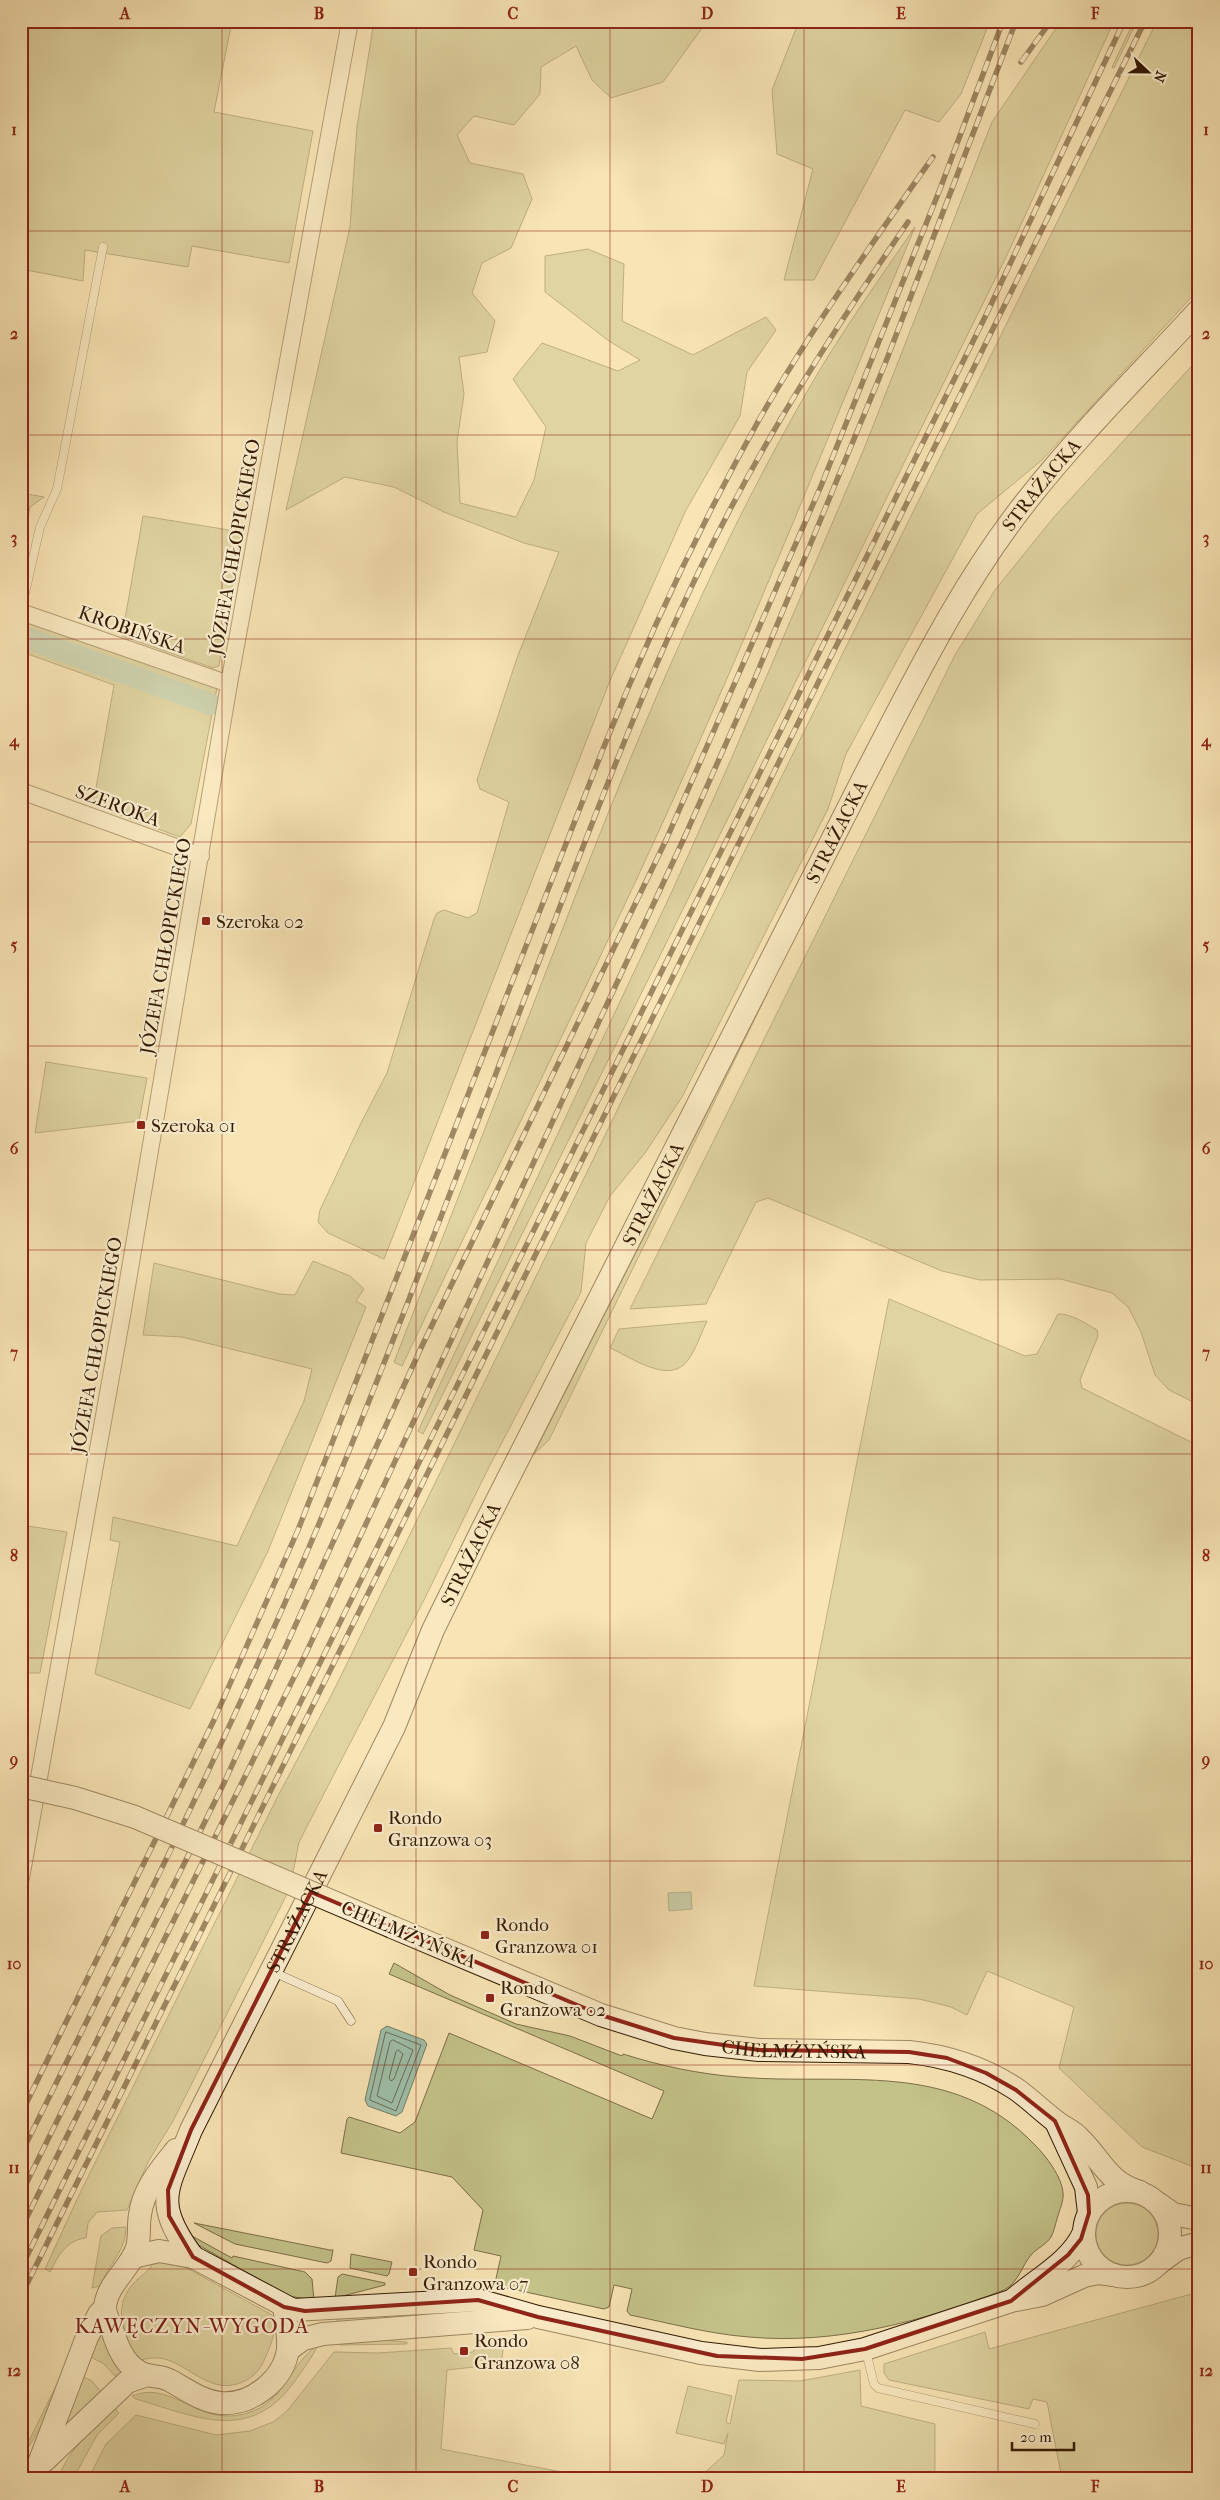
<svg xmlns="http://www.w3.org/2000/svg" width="1220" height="2500" viewBox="0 0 1220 2500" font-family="'IM FELL French Canon',serif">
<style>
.green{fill:#c3c289;stroke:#7c6e46}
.water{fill:#9ebfa9;stroke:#747d66}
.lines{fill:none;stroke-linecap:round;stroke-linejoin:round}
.shore{stroke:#696c56;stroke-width:1}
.canal{stroke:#9ebfa9;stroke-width:22}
.lane-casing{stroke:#654c2e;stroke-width:9}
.street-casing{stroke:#654c2e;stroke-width:18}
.secondary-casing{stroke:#341a02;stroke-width:24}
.lane{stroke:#faedce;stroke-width:8}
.street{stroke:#faedce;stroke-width:16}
.secondary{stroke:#faedce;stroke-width:22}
.rail-casing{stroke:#341a02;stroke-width:5.5}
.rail{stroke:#faedce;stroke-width:4;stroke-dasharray:11;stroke-linecap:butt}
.secondary-bridge-casing{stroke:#341a02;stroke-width:24;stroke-linecap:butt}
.secondary-bridge{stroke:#faedce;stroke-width:22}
.marked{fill:none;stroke:#8f2418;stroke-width:4;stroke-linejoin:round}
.grid{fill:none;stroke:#8f2418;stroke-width:1;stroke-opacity:0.55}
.poi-dot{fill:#8f2418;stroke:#faedce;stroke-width:2}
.labels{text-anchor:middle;stroke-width:4.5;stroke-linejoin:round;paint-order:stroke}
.street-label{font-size:19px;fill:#341a02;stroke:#faedce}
.poi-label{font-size:19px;fill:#341a02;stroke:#faedce;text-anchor:start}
.quarter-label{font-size:21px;letter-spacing:1px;fill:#7a1f14;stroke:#faedce}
.neatline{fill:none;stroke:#8f2418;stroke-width:2}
.grid-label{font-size:16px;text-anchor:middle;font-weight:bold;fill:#8f2418}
</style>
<rect width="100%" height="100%" fill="#f8e4b4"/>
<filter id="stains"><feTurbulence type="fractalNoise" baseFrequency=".004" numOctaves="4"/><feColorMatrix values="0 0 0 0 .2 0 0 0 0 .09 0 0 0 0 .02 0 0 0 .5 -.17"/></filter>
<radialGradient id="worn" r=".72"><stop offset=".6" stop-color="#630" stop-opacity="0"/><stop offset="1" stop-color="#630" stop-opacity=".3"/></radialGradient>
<!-- green -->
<g class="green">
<polygon points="21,21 232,21 214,112 313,131 289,263 192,246 188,267 85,250 83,281 21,269"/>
<polygon points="374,21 714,21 705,24 663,82 611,98 592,80 576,46 541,67 540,94 514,125 474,116 457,135 470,163 523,174 532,199 511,248 482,263 472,293 495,321 487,352 459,357 464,394 457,442 460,503 516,517 534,480 546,427 513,379 542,343 618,371 640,360 609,341 545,292 545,256 588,249 624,264 622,321 693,355 766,317 776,330 747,372 740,416 686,510 609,683 384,1259 328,1233 318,1222 320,1210 361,1123 387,1073 434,919 437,913 444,910 468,918 477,913 509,802 480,789 477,780 517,658 559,552 524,543 444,512 394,487 345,477 286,510 350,227 357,127"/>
<polygon points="799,21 990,21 961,94 939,122 905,110 814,280 784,280 813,169 777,154 772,90"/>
<polygon points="1061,21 1114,21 1008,253 423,1434 418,1431 674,887 729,764 864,449 992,122"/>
<polygon points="1134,21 1137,21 1114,68 1112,67"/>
<path d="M1157,21H1199V289L1042,460L977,514L846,754L828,809L682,1097L645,1153L610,1196L586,1243L581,1292L487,1471L422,1604L299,1842L290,1888L173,2121L148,2162L127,2210L97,2212L88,2223L86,2238C66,2240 58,2256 50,2272L45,2269L79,2195L278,1796L334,1690L693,955Z"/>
<path d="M915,227C834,422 756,619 668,811C583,998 490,1181 402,1366L394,1362C448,1224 502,1085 556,946C630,754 705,569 808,390C840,334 878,281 915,227Z"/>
<polygon points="1199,358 1199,1405 1169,1390 1155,1375 1141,1332 1128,1307 1112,1293 1061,1279 980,1280 942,1271 768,1198 756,1202 706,1304 630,1309 955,655 995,590 1054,517"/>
<polygon points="21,493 44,497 30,507 21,554"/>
<polygon points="143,516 241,532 219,666 213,668 122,636"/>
<polygon points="21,619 217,688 191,824 180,837 93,805 114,685 25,653 21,675"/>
<polygon points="768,992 549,1440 534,1454"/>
<polygon points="46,1062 147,1078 139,1121 35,1133"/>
<polygon points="25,1172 27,1173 21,1212 21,1173"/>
<polygon points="313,1261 350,1276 364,1289 356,1301 366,1307 268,1551 190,1709 95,1674 120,1542 110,1540 113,1517 237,1546 304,1401 312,1369 182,1337 143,1335 154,1263 279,1294 295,1295"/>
<path d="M889,1299L1025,1356L1037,1354L1058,1314C1070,1313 1087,1324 1097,1330L1098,1336L1080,1380L1082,1388L1199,1446V2169L1142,2147L1059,2068L1074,2007L987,1971L967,2015L951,2007L919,1999L754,1986Z"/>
<path d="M707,1321C701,1334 696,1349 688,1360C670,1386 631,1357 610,1348L619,1329Z"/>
<polygon points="21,1525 67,1532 40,1673 21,1673"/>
<path d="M394,1963L450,1995L516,2024L570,2036L622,2056L623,2054C661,2066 699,2074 738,2077C845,2086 952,2058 1035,2145C1046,2156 1062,2177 1063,2193C1064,2201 1059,2211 1057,2219C1055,2225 1054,2232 1051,2237C1046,2245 1037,2248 1031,2255C1021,2267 1019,2282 1004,2290C923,2321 837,2345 749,2337C709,2334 669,2323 630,2315L627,2311L632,2289L614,2285L609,2307L604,2309L498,2286L495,2283L501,2256L474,2250L483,2210L452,2177L341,2153L347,2119L349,2117L400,2133L415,2122L449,2033L652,2119L664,2091L389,1974Z"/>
<circle cx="1127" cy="2234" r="31"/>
<polygon points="194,2223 330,2250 333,2250 331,2261 327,2263 235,2244"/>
<path d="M126,2227C126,2251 108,2265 100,2286L92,2288L101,2236L112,2228Z"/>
<polygon points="192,2236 232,2258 233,2256 305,2272 312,2279 314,2300 288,2296 195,2243"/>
<polygon points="351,2254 392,2262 389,2274 387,2276 350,2268"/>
<path d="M154,2261L185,2267L272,2315C277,2331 272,2342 266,2356C261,2369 254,2378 240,2383C211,2394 191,2367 165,2359C156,2357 147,2358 138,2361C125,2337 111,2309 133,2284C140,2276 149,2272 154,2261Z"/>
<polygon points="342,2274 385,2283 385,2285 335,2298 338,2277"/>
<polygon points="1199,2292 1199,2479 1062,2479 1047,2402 1033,2399 1029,2409 889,2380 884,2373 884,2364 985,2332 989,2349"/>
<polygon points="479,2309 481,2310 337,2325 337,2319"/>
<polygon points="99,2325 125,2369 117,2378 104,2364 89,2356"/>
<polygon points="365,2339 407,2342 407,2344 340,2345 337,2342"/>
<polygon points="504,2344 501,2364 447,2370 441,2449 599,2479 88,2479 106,2444 136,2415 216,2435 250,2431 273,2422 287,2411 334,2352 378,2353 451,2348 454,2354 473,2352 476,2346"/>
<path d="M318,2345C312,2358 303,2369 295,2381C250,2444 197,2417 136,2399L132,2396C176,2378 200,2434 256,2410C286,2396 291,2363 318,2345Z"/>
<polygon points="860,2370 861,2406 935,2424 935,2472 938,2479 698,2479 724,2455 728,2433 724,2444 676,2433 688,2386 732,2396 726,2422 730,2424 739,2380 800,2381"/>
<polygon points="62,2374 50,2412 21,2459 21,2457"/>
<polygon points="82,2376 92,2381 101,2392 66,2425 64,2423"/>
<path d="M115,2408L119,2413L97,2435L73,2479H58C68,2449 93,2429 115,2408Z"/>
</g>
<!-- water -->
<g class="water">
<polygon points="691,1892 692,1909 669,1911 668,1893"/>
<polygon points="387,2026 424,2040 427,2044 402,2112 396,2116 368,2106 365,2100 381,2030"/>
</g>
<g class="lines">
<!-- shore -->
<g class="shore">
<polygon points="386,2032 421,2045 396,2111 370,2100"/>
<polygon points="393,2040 413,2050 392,2103 377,2096 390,2042"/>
<polygon points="398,2050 403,2054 394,2079 391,2081 389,2078 396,2052"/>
</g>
<!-- canal -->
<polyline class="canal" points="21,636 210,704"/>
<!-- lane casing -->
<g class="lane-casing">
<g id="lane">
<polyline points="21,611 40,527 57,489 103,247"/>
<polyline points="273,1972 338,2001 351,2021"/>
<polyline points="866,2351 874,2384 878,2388 1035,2424"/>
</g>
</g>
<!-- street casing -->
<g class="street-casing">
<g id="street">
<polyline points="21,612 229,684"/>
<polyline points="21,791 201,856"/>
<polyline points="21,1878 123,1310 229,684 350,21"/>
</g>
</g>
<!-- secondary casing -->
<g class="secondary-casing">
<g id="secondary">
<path id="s1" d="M392,1927L601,2015L674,2038L705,2044L759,2050L909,2052C947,2056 984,2068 1016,2089C1030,2099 1041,2110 1054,2120C1062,2127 1072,2130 1079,2138C1102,2160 1107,2182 1140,2192"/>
<polyline points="1056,2122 1086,2187 1089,2213"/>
<path d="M176,2150C161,2169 143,2189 140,2215C138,2226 140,2237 137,2248C130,2269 106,2285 105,2308C105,2314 110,2323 112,2329C117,2347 126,2370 147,2375C155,2377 161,2376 169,2380C186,2389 201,2401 220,2403C251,2406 284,2380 288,2349C289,2335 286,2321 284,2307"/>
<circle cx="1127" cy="2234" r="43"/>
<polyline points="1159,2204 1173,2214 1199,2219"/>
<polyline points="133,2257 159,2251 193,2257 293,2310 478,2300 538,2317 701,2353 760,2360 819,2358 865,2349 1011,2301 1042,2295 1084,2276 1098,2273 1114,2275"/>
<path id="s2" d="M193,2257C151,2201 168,2189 191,2130L394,1727L433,1630L482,1530L864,777C914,681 961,583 1029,498C1081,432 1142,372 1199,310"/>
<polyline points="1159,2263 1178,2249 1199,2243"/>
<path d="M1014,2299C1037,2279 1072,2261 1084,2232"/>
<polyline points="288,2350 303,2339 323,2334 527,2318"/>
<polyline points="44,2461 127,2382 147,2375"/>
<polyline points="33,2479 87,2337 99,2314 105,2308"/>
</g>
</g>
<!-- lane -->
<use href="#lane" class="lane"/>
<!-- street -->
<use href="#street" class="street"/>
<!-- secondary -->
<use href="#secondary" class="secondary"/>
<!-- rail casing -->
<g class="rail-casing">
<g id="rail">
<polyline points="1021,62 1051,21"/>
<path d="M21,2114L214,1720L298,1530L603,749C648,636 700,525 760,418C812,328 873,242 933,157"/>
<path d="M21,2154C137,1920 254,1688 351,1446C422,1270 488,1093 556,917C601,800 645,683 699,571C758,448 831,334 908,222"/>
<polyline points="21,2194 224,1783 420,1350 666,840 821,486 940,189 1003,21"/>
<polyline points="21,2229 307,1651 685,836 755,678 885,364 1016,21"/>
<polyline points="21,2268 987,313 1124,21"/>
<polyline points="21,2296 1145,21"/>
</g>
</g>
<!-- rail -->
<use href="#rail" class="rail"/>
<!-- secondary-bridge casing -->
<g class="secondary-bridge-casing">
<polyline id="secondary-bridge" points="21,1786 75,1798 135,1817 392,1927"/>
</g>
<!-- secondary-bridge -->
<use href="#secondary-bridge" class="secondary-bridge"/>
</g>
<!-- marked area -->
<path d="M0 0H1220V2500H0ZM311,1892L601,2015L674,2038L759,2050L909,2052L947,2058L986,2073L1016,2090L1055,2121L1088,2195L1089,2213L1081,2239L1068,2255L1011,2301L865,2349L802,2359L717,2356L538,2317L478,2300L305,2311L284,2307L193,2257L169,2216L168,2190L191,2130Z" fill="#f8e4b4" fill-opacity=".55" fill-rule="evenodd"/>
<path class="marked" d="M311,1892L601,2015L674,2038L759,2050L909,2052L947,2058L986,2073L1016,2090L1055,2121L1088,2195L1089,2213L1081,2239L1068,2255L1011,2301L865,2349L802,2359L717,2356L538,2317L478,2300L305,2311L284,2307L193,2257L169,2216L168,2190L191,2130Z"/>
<!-- grid -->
<path class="grid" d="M222,21V2479M416,21V2479M610,21V2479M804,21V2479M998,21V2479M21,231H1199M21,435H1199M21,639H1199M21,842H1199M21,1046H1199M21,1250H1199M21,1454H1199M21,1658H1199M21,1861H1199M21,2065H1199M21,2269H1199"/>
<!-- markers -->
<g class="poi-dot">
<rect x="201" y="916" width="10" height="10" rx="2.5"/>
<rect x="136" y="1120" width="10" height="10" rx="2.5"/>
<rect x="373" y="1823" width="10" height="10" rx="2.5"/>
<rect x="480" y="1930" width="10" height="10" rx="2.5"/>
<rect x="485" y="1993" width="10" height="10" rx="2.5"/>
<rect x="408" y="2267" width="10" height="10" rx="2.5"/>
<rect x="459" y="2346" width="10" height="10" rx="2.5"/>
</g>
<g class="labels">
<!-- street labels -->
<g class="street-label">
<text dy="7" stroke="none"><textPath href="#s2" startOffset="1992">STRAŻACKA</textPath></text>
<text transform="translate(234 547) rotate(-80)" y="7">JÓZEFA CHŁOPICKIEGO</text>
<text transform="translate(132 629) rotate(19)" y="7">KROBIŃSKA</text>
<text transform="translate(118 805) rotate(20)" y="7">SZEROKA</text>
<text dy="7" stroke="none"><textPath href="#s2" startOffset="1588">STRAŻACKA</textPath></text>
<text transform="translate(165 946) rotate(-80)" y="7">JÓZEFA CHŁOPICKIEGO</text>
<text dy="7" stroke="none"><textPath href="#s2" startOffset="1182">STRAŻACKA</textPath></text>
<text transform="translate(96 1345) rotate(-80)" y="7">JÓZEFA CHŁOPICKIEGO</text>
<text dy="7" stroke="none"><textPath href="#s2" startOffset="778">STRAŻACKA</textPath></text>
<text dy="7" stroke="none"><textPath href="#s2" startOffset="372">STRAŻACKA</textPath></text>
<text transform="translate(409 1934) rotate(23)" y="7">CHEŁMŻYŃSKA</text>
<text dy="7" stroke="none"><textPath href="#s1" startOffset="424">CHEŁMŻYŃSKA</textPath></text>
</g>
<!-- poi labels -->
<g class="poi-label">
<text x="216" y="928">Szeroka 02</text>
<text x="151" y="1132">Szeroka 01</text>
<text x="388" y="1824">Rondo<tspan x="388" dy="22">Granzowa 03</tspan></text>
<text x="495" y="1931">Rondo<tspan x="495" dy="22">Granzowa 01</tspan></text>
<text x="500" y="1994">Rondo<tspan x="500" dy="22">Granzowa 02</tspan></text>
<text x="423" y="2268">Rondo<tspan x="423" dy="22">Granzowa 07</tspan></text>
<text x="474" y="2347">Rondo<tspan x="474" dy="22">Granzowa 08</tspan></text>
</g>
<!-- quarter labels -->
<g class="quarter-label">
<text x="192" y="2333">KAWĘCZYN-WYGODA</text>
</g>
</g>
<!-- margin -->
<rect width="1220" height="2500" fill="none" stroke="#f8e4b4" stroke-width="55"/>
<!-- north arrow -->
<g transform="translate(1148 72) rotate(112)" stroke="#faedce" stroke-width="4" paint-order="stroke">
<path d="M0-4L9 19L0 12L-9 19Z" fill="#341a02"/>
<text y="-8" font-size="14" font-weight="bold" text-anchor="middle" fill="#341a02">N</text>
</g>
<!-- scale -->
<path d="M1012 2442v8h62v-8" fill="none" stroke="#341a02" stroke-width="2.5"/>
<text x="1020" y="2442" font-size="15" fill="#341a02" stroke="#faedce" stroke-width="4" paint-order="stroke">20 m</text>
<rect x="28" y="28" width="1164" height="2444" class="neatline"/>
<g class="grid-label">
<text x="125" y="19">A</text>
<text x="319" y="19">B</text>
<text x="513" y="19">C</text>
<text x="707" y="19">D</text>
<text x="901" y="19">E</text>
<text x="1095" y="19">F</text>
<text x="14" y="135">1</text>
<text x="1206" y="135">1</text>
<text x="14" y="339">2</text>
<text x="1206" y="339">2</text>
<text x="14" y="543">3</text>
<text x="1206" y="543">3</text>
<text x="14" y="746">4</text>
<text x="1206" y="746">4</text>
<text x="14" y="950">5</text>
<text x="1206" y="950">5</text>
<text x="14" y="1154">6</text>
<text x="1206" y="1154">6</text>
<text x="14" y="1358">7</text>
<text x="1206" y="1358">7</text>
<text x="14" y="1561">8</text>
<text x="1206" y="1561">8</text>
<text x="14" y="1765">9</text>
<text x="1206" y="1765">9</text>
<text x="14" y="1969">10</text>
<text x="1206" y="1969">10</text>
<text x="14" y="2173">11</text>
<text x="1206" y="2173">11</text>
<text x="14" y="2376">12</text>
<text x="1206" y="2376">12</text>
<text x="125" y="2492">A</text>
<text x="319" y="2492">B</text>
<text x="513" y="2492">C</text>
<text x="707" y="2492">D</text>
<text x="901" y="2492">E</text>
<text x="1095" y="2492">F</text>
</g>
<rect width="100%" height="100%" filter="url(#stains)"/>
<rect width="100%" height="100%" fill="url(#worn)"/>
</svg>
